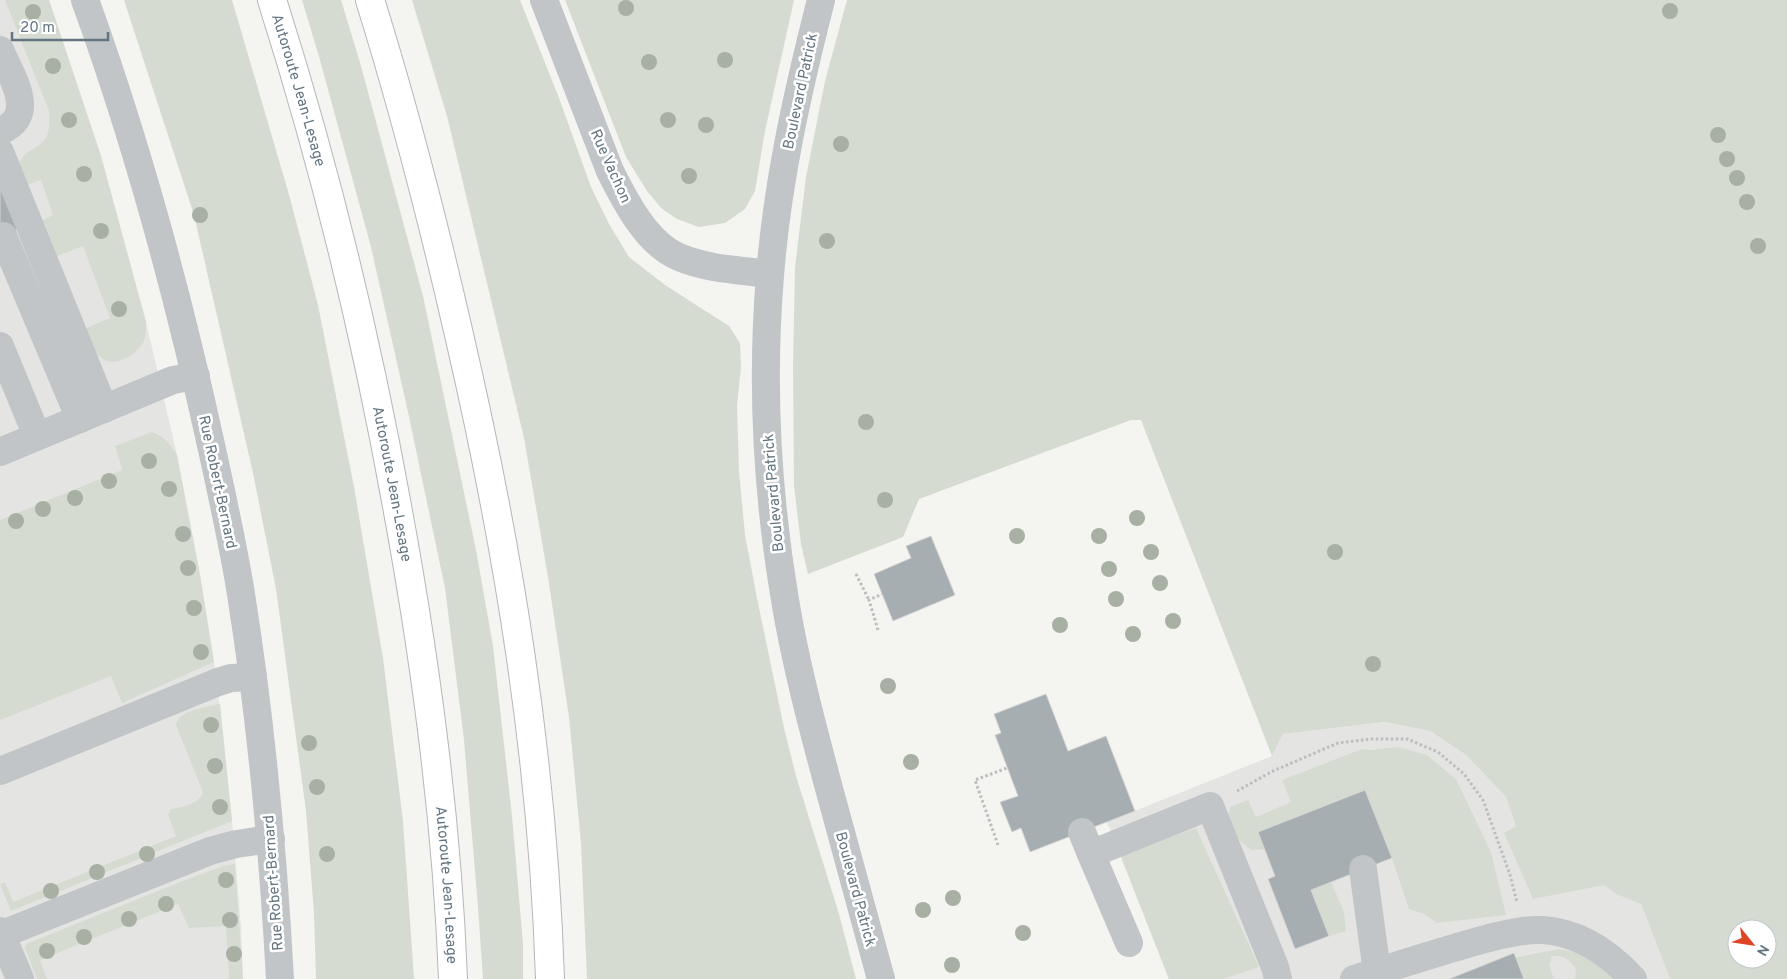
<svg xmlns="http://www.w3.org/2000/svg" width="1787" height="979" viewBox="0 0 1787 979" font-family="Overpass,sans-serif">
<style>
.built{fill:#e4e5e3}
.green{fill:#d5dbd1;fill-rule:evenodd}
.building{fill:#a6aeb2;stroke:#d5d5d3}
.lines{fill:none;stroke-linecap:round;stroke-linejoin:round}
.highway-casing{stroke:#b4b7ba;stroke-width:30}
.path{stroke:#bbbdbf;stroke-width:3;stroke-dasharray:2.5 2.5;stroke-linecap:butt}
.minor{stroke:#c1c5c8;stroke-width:28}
.highway{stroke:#fff;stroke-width:28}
.tree{fill:#a7b0a2}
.labels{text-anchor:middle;stroke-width:5;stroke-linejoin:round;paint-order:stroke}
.street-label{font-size:15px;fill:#637580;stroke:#fff}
</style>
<rect width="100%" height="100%" fill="#f4f4f0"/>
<!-- built -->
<g class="built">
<polygon points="0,0 49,0 101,156 146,322 177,455 200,575 216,674 232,821 241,927 243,979 0,979"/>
<polygon points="1385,722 1430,731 1466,755 1506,797 1517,826 1641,904 1670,979 1169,979 1107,822 1272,756 1283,734"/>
</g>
<!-- green -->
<g class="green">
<path d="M5,0H49L101,156L146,322C146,328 146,335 144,341C136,356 113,370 99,356C91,348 88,339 84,329L110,318L83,246L57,256L43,220L53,215L41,180L26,185L18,165C29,140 53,155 49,111Z"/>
<polygon points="124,0 232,0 290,198 318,305 354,487 383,658 403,821 414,979 316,979 314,913 306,811 276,589 253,473 194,215"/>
<polygon points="302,0 341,0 361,66 423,296 476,550 493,646 512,816 523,944 523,979 483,979 478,907 464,740 445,588 408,412 371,247 318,53"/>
<polygon points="412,0 520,0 559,98 591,187 609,224 629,257 665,285 729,326 740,343 741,367 737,405 739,471 745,535 757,598 784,728 796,776 839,914 856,979 587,979 581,843 569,717 548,577 524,438 447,116"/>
<polygon points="565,0 794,0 765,131 755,191 745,209 725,223 699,227 677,219 661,208 647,191 626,157"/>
<path d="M847,0H1787V979H1670L1641,904L1616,894L1604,885L1533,899L1504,833L1516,826L1506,797L1466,755L1430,731L1385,722L1283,734L1272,756L1141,420H1131L919,499L903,537L808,574L801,544L794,486L793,366L795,267L806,177L825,81ZM1737,929H1767V959H1737Z"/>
<path d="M152,432C164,436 170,444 177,455L200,575L214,662L122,703L111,676L0,720V520L122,470L115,446Z"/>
<path d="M220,704L232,821L11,911L0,884L5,882L13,902L176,836L168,815L170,810C182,806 199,805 203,792L176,725C179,710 206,707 220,704Z"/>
<polygon points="1399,747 1427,755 1456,779 1491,852 1506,915 1437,923 1424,914 1409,909 1392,858 1365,790 1258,832 1265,849 1251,850 1240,841 1228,818 1230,807 1248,800 1256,817 1291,802 1282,780 1362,749 1370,750"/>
<polygon points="1196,828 1259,967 1224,979 1169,979 1120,854"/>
<polygon points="235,864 243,979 229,979 226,926 189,928 178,904 40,960 47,979 37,979 25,948 26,944 183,881 223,866"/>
<polygon points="1331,882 1344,912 1346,931 1329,936 1311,890"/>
<path d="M1558,949L1588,954L1616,979H1573L1575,978L1576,969C1570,960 1563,955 1552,956L1549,965L1554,979H1524L1515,958Z"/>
</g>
<!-- building -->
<g class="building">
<polygon points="0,187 18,229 0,237"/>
<polygon points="931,536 955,595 893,621 874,574 911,558 906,546"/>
<polygon points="1046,694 1068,751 1106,736 1135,811 1030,852 1021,828 1012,832 1000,802 1018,796 995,735 1001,733 994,714"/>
<polygon points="1365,790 1392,858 1311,890 1329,936 1295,949 1268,879 1275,876 1258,832"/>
<polygon points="1514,953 1524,979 1449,979"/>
</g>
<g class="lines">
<!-- highway casing -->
<g class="highway-casing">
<g id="highway">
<path id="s1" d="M272,0C325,166 366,335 397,506C426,663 447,820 453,979"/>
<path d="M370,0C405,112 434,225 460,339C509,551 543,761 550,979"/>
</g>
</g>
<!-- path -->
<g class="path">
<polyline points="856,574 869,600"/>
<polyline points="878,630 869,600 882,594"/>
<polyline points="1237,791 1273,771 1338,743 1370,739 1407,739 1438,752 1464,774 1483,800 1510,875 1517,902"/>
<polyline points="998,845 975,780 1007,768"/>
</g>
<!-- minor -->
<g class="minor">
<path d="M85,0C138,146 178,294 211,445C222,495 233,544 241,594C261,721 273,850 280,979"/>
<path d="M544,0L610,171C625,201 647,244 679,257C707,269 739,270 770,274"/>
<path d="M821,0C798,90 777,183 770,276C761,384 767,493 785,600C795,661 811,721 827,781C845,847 863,913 881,979"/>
<path d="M0,50C11,76 39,116 0,131"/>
<polyline points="0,152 104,409"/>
<polyline points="3,236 80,419"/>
<polyline points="0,346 37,436"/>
<polyline points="0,452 173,380 196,376"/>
<polyline points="0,771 218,682 231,678 253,677"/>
<polyline points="1082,832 1091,854"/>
<polyline points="1363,869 1377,972"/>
<polyline points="0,931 20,979"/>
<polyline points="0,935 210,851 236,844 271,839"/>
<polyline points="1129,943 1091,854 1210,806 1275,967 1278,979"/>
<path d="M1354,979C1399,965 1444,950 1489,938C1506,934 1525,929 1542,930C1579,932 1609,953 1633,979"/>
</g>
<!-- highway -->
<use href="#highway" class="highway"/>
</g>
<!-- trees -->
<g class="tree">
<circle cx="626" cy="8" r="8"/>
<circle cx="1670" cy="11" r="8"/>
<circle cx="33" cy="12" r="8"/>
<circle cx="725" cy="60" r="8"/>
<circle cx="649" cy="62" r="8"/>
<circle cx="53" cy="66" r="8"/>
<circle cx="69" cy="120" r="8"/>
<circle cx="668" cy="120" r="8"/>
<circle cx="706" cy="125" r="8"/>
<circle cx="1718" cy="135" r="8"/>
<circle cx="841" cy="144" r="8"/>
<circle cx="1727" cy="159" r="8"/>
<circle cx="84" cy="174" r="8"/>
<circle cx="689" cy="176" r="8"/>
<circle cx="1737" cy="178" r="8"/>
<circle cx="1747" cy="202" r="8"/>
<circle cx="200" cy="215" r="8"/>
<circle cx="101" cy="231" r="8"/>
<circle cx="827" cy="241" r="8"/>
<circle cx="1758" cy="246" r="8"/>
<circle cx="119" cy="309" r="8"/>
<circle cx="866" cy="422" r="8"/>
<circle cx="149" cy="461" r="8"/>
<circle cx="109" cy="481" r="8"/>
<circle cx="169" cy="489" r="8"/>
<circle cx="75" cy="498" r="8"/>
<circle cx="885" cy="500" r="8"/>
<circle cx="43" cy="509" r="8"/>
<circle cx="1137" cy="518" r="8"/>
<circle cx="16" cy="521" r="8"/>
<circle cx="183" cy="534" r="8"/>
<circle cx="1017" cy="536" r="8"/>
<circle cx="1099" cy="536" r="8"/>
<circle cx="1151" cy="552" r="8"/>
<circle cx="1335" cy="552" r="8"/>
<circle cx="188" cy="568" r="8"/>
<circle cx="1109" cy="569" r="8"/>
<circle cx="1160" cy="583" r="8"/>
<circle cx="1116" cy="599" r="8"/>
<circle cx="194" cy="608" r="8"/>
<circle cx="1173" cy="621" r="8"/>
<circle cx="1060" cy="625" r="8"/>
<circle cx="1133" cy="634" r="8"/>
<circle cx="201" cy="652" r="8"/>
<circle cx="1373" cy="664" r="8"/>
<circle cx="888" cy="686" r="8"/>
<circle cx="211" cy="725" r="8"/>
<circle cx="309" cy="743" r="8"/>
<circle cx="911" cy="762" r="8"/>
<circle cx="215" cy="766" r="8"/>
<circle cx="317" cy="787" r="8"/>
<circle cx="220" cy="807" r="8"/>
<circle cx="147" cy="854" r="8"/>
<circle cx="327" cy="854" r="8"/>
<circle cx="97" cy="872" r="8"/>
<circle cx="226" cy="880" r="8"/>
<circle cx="51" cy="891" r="8"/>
<circle cx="953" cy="898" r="8"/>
<circle cx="166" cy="904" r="8"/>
<circle cx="923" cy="910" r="8"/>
<circle cx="129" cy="919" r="8"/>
<circle cx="230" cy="920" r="8"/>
<circle cx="1023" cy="933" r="8"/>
<circle cx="84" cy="937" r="8"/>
<circle cx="47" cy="951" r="8"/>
<circle cx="234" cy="954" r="8"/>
<circle cx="952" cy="965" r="8"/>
</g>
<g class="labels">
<!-- street labels -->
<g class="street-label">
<text dy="5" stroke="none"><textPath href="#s1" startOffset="94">Autoroute Jean-Lesage</textPath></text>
<text transform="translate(800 91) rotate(-78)" y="5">Boulevard Patrick</text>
<text transform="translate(611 166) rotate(66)" y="5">Rue Vachon</text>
<text transform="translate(218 482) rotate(78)" y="5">Rue Robert-Bernard</text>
<text dy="5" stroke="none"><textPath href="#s1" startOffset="499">Autoroute Jean-Lesage</textPath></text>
<text transform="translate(773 493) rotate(-95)" y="5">Boulevard Patrick</text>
<text transform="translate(273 883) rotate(-94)" y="5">Rue Robert-Bernard</text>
<text dy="5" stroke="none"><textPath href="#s1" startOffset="904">Autoroute Jean-Lesage</textPath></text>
<text transform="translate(856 889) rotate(75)" y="5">Boulevard Patrick</text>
</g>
</g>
<!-- north arrow -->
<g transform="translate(1752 944) rotate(120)"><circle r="24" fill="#ffffff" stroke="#c1c8cc"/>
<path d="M0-4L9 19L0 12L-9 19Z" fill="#df4424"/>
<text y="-8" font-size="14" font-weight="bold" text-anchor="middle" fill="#637580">N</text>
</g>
<!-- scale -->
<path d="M12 32v8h96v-8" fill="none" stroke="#637580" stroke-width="2.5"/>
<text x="20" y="32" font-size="15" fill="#637580" stroke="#ffffff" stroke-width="4" paint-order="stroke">20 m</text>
</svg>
